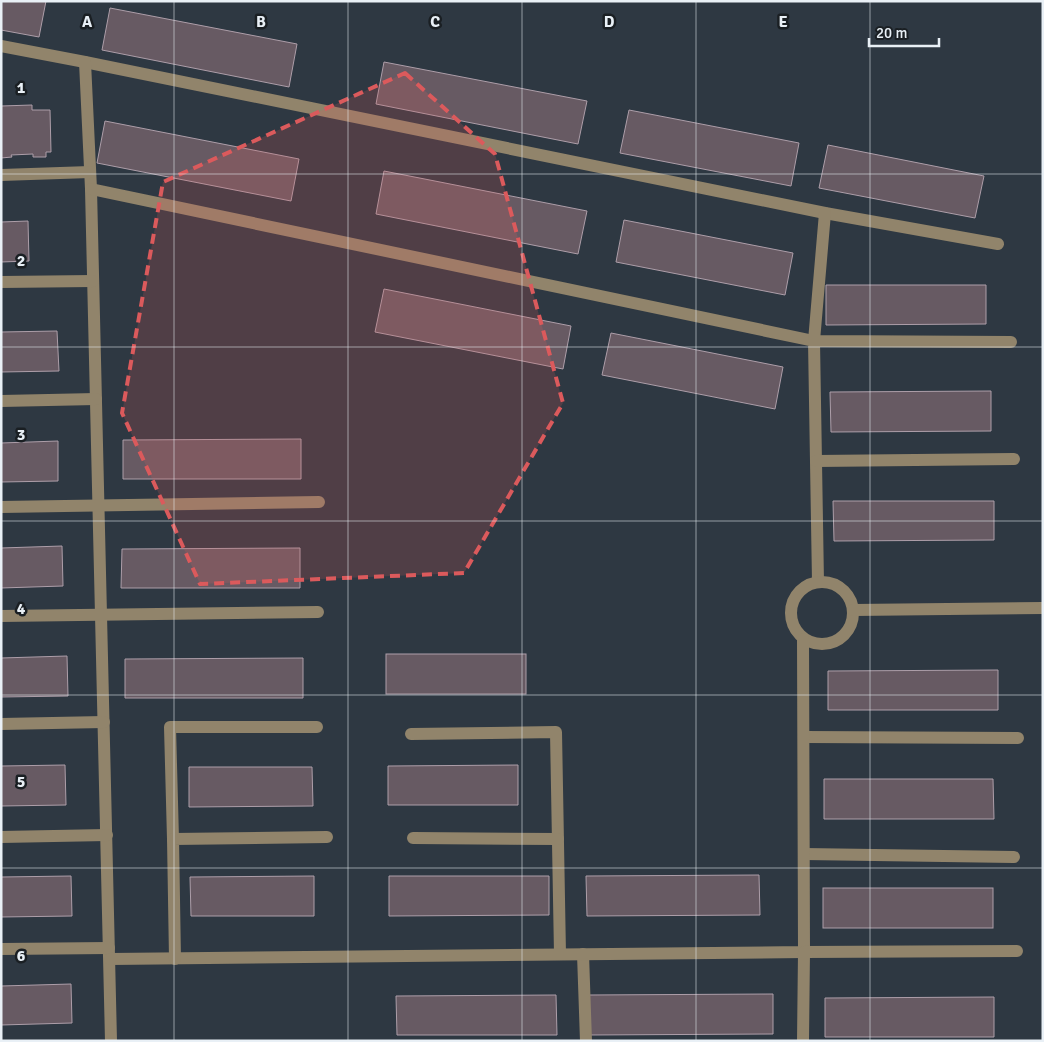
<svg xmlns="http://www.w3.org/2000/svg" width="1044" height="1042" viewBox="0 0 1044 1042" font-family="Signika,sans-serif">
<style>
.building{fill:#675a63;stroke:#ad9ea9}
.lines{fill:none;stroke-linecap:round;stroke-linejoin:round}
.minor{stroke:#91846b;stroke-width:12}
.marked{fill:#db5a5c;fill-opacity:0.2;stroke:#db5a5c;stroke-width:4;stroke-dasharray:10 6;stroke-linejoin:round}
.grid{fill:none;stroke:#e9f0f6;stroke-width:1;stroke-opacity:0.55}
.grid-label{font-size:16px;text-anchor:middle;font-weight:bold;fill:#e9f0f6;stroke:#1a1f23;stroke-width:5;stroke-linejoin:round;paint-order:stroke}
</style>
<rect width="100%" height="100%" fill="#2e3842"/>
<!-- building -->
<g class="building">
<polygon points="1,1 46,1 39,37 1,30"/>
<polygon points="110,8 297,44 289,87 102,50"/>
<polygon points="384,62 587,101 578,144 376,104"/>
<polygon points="32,105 32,110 50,110 51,152 46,152 46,157 33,157 33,154 11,155 12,157 1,158 1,106"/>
<polygon points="629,110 799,143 791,186 620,153"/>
<polygon points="105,121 299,159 291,201 97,163"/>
<polygon points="828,145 984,176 975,218 819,188"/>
<polygon points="384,171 587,211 578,254 376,214"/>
<polygon points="624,220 793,253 785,295 616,262"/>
<polygon points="28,221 29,261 1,262 1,222"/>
<polygon points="826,285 986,285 986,324 826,325"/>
<polygon points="384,289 571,326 563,369 375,332"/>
<polygon points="57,331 59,371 1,372 1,332"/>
<polygon points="611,333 783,367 775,409 602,375"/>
<polygon points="991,391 991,431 831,432 830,392"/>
<polygon points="301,439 301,479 123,479 123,440"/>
<polygon points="58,441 58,481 1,482 1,443"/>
<polygon points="833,501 994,501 994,540 834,541"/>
<polygon points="62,546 63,586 1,588 1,548"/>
<polygon points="300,548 300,588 121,588 122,549"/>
<rect x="386" y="654" width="140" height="40"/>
<polygon points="67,656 68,696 1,697 1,658"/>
<polygon points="303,658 303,698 125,698 125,659"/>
<polygon points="998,670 998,710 828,710 828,671"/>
<polygon points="65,765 66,805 1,806 1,766"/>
<polygon points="518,765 518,805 388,805 388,766"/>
<polygon points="189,767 312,767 313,806 189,807"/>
<polygon points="824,779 993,779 994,819 824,819"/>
<polygon points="759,875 760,915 587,916 586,876"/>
<polygon points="71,876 72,916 1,917 1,877"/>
<polygon points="314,876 314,916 191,916 190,877"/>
<polygon points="389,876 549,876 549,915 389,916"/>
<rect x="823" y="888" width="170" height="40"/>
<polygon points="71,984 72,1023 1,1025 1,986"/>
<polygon points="773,994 773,1034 588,1035 588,995"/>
<polygon points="556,995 557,1035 397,1035 396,996"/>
<polygon points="994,997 994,1037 825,1037 825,998"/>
</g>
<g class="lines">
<!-- minor -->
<g class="minor">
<polyline points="1,46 85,62 825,213 998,244"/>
<polyline points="85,62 91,189 111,1041"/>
<polyline points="1,175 90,172"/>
<polyline points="91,189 814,341 818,582"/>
<polyline points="825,213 814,341 1011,342"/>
<polyline points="1,282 93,281"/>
<polyline points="1,401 96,399"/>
<polyline points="816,461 1014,459"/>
<polyline points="1,507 319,502"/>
<circle cx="822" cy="613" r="31"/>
<polyline points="853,610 1043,608"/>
<polyline points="1,616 318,612"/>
<polyline points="1,724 104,722"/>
<polyline points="411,734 556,732 560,954"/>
<polyline points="804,737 1018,738"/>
<polyline points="1,837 107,835"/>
<polyline points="413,838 558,839"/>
<polyline points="173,839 170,727 317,727"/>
<polyline points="804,854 1014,857"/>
<polyline points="1,949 109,948"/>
<polyline points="583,954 586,1041"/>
<polyline points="110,959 804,952 803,639"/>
<polyline points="175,959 173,839 327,837"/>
<polyline points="803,1041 804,952 1017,951"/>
</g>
</g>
<!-- marked area -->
<path class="marked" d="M405,73L495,154L563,403L464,573L200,584L122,413L163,182Z"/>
<!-- grid -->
<path class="grid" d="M174,1V1041M348,1V1041M522,1V1041M696,1V1041M870,1V1041M1,174H1043M1,347H1043M1,521H1043M1,695H1043M1,868H1043"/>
<g class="grid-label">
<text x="87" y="27">A</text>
<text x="261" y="27">B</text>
<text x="435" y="27">C</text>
<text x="609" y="27">D</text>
<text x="783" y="27">E</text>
<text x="21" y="93">1</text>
<text x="21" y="266">2</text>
<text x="21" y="440">3</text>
<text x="21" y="614">4</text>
<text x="21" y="787">5</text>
<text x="21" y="961">6</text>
</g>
<!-- border -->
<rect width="1044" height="1042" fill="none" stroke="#e9f0f6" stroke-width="5"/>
<!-- scale -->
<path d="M869 38v8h70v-8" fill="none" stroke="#e9f0f6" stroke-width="2.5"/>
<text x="876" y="38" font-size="15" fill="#e9f0f6" stroke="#1a1f23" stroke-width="4" paint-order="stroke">20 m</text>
</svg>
